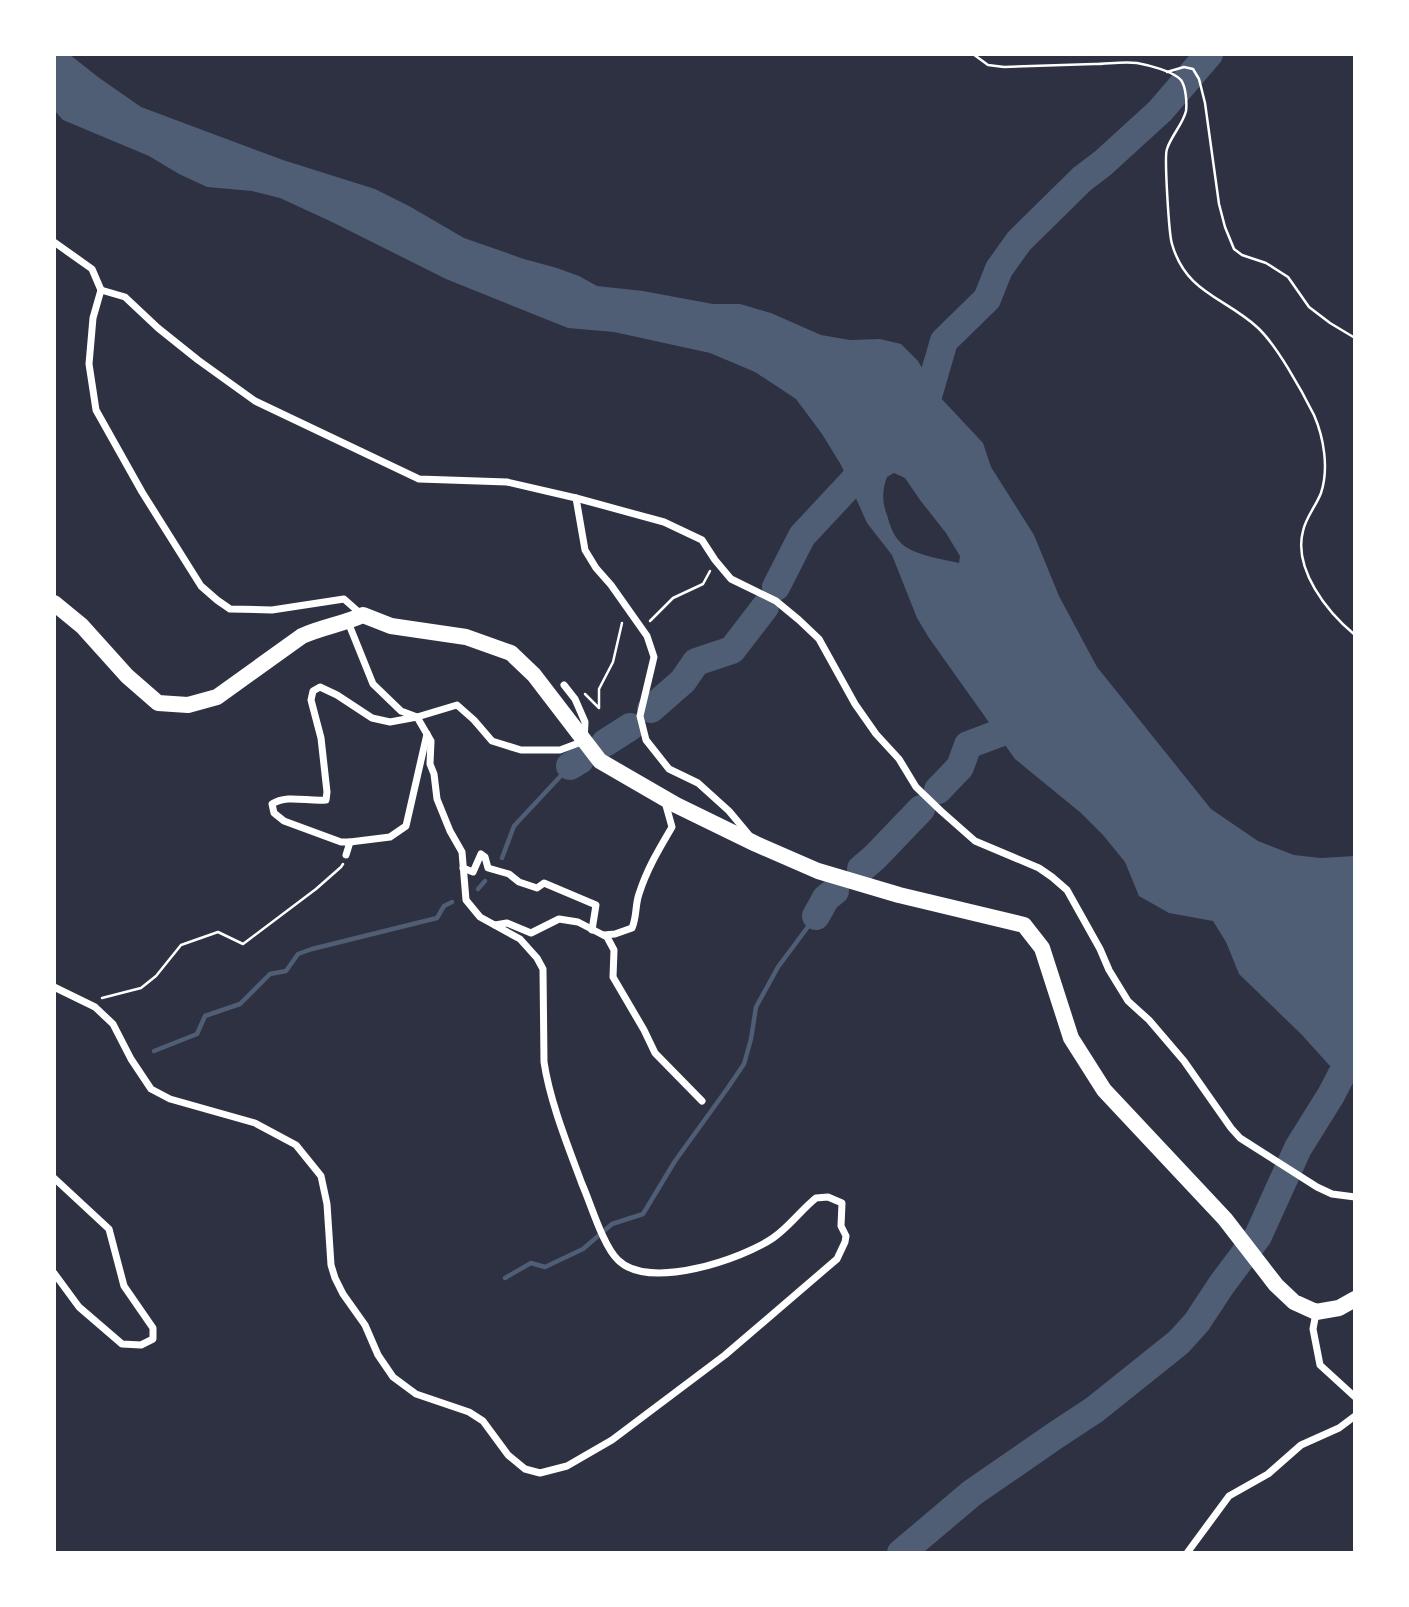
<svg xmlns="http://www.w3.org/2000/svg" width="1409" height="1607" viewBox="0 0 1409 1607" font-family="'Golos Text',sans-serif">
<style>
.water{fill:#4f5d75;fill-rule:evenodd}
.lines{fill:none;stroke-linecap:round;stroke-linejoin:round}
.stream{stroke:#4f5d75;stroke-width:4.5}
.river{stroke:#4f5d75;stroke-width:28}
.path{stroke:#fff;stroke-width:2.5}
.minor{stroke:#fff;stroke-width:7}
.trunk{stroke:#fff;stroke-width:16}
</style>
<rect width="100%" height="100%" fill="#2d3142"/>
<!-- water -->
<path class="water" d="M54,54H69L98,77L141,107L283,160L375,189L409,206L464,238L524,259L557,268L579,276L597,286L643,291L713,304H740L771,313L821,335L850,340L880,339L901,344L918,361L938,395L983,443L991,467L1034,535L1059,596L1097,667L1211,809L1258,841L1294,855L1321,858L1355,856V1055L1330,1066L1301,1034L1239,974L1226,942L1213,921L1169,913L1139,896L1125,862L1103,835L1081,813L1015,759L929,638L917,618L892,555L867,523L841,465L822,434L796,399L755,372L710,353L614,332L568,328L446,279L332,222L280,198L252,191L207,187L179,174L149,156L63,120L54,110ZM894,473L905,478L920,500L946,533L960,556L959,563C942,559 914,555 902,544C893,536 890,525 887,515C882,502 882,490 887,477Z"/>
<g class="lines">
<!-- stream -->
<g class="stream">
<polyline points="502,858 514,826 570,766"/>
<polyline points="478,889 485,881"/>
<polyline points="154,1051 197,1034 205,1016 240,1004 270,974 286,971 298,954 312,949 437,918 444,906 452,902"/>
<polyline points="505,1278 531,1263 545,1267 583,1249 612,1224 643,1214 675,1161 727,1089 744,1064 751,1039 756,1007 778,967 816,916"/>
</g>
<!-- river -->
<g class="river">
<polyline points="921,420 944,341 987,299 999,269 1019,241 1082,179 1103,163 1160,111 1209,54"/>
<polyline points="776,587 802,536 857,477 875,456"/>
<polyline points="651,709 683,681 696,662 732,650 765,607"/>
<polyline points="605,743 630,727"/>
<polyline points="570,766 580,760"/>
<polyline points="938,790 960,767 968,745 1008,730 1014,714 1022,712"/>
<polyline points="861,869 875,857 921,809"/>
<polyline points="816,916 826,898 835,891"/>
<polyline points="901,1553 972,1493 1056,1435 1094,1410 1179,1342 1197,1322 1222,1284 1258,1236 1298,1148 1331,1095 1355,1049"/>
</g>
<!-- path -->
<g class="path">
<path d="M973,54L988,65L1004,67C1034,66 1064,65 1094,64C1108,64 1123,61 1137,63C1148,65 1173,71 1181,80C1186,87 1187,103 1186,111C1183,124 1171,136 1167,149C1164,155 1169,235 1172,244C1186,293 1224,297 1257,327C1276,344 1302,391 1314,415C1324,438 1329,469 1321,493C1316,506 1306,517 1303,531C1293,569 1327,612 1355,635"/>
<polyline points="1167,72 1184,67 1193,69 1199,79 1205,103 1219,204 1225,227 1234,249 1242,255 1266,263 1288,277 1309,307 1330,323 1355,338"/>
<polyline points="650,621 673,598 703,584 710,571"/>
<polyline points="585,694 599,708 599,689 613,662 622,623"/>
<polyline points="102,998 141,988 156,976 181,945 218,932 243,944 316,889 341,867 343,864"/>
</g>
<!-- minor -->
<g class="minor">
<polyline points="54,242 92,269 101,290"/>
<polyline points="576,498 585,550 596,568 611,585 647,636 654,657 640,716 646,740 669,769 698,783 729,811 749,835"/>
<polyline points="361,614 344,599 272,610 230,609 217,600 201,586 142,492 96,410 89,364 93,318 101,290 125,297 158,328 198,360 255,401 419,479 507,482 576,498 664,522 702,540 715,560 731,579 776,601 799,620 819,639 855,704 876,734 899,759 916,787 941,811 975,841 1039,868 1052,877 1067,890 1100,949 1109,970 1128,1001 1149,1020 1184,1061 1231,1128 1240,1138 1317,1187 1332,1194 1355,1197"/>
<polyline points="350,842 390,837 406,826 427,734"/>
<path d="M346,855L350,842H341L284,821L274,813L272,804C287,794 308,802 326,800L327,792L321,738L311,700L313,691L320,687L337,695L372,718L390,722L417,717L457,705L474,720L492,741L521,750H560L584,741L585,722L575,699L564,685"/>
<polyline points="463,868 473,872 481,854 485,857 488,868 509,874 519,882 537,888 544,883 596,905 592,930"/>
<polyline points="495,925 507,923 531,933 559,919 578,922 607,937 614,950 613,977 644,1030 655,1053 702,1101"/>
<path d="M604,935L615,934L632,928C637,917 635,905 639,894C647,869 659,849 672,827L665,802"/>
<path d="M54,987L95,1007L113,1024L131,1059L151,1089L170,1099L255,1123L296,1145L321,1176L327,1204L331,1265L335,1278L343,1294L365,1325L378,1355L393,1377L416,1394L469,1412L483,1421L508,1455L525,1469L540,1473L567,1466L612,1440L725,1355L837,1259L845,1242L846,1236L841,1226L842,1203L828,1197L816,1198C801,1210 789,1227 773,1238C742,1259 649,1291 618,1260C603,1246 591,1204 582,1184C568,1146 550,1102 544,1062L543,969L537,958L520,939L480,917L466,900L462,852L450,831L437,799L434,774L430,764L431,741L417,717L401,711L373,684L348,622"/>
<polyline points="54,1178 109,1229 124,1286 153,1328 153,1339 141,1345 122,1344 79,1307 54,1273"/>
<polyline points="1316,1313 1313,1329 1320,1365 1355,1397"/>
<polyline points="1187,1553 1229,1496 1268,1474 1301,1445 1339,1428 1355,1416"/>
</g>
<!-- trunk -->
<path class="trunk" d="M54,603L82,626L127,676L158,703L188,705L217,697L302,636C322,627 343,624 363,615L391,626L466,637L511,653L534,675L600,761L676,805L756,844L818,871L899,895L1024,925L1042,948L1071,1038L1104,1090L1225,1219L1276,1285L1294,1302L1316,1312L1339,1308L1355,1299"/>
</g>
<!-- border -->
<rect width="1409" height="1607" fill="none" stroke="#ffffff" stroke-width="112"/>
</svg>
